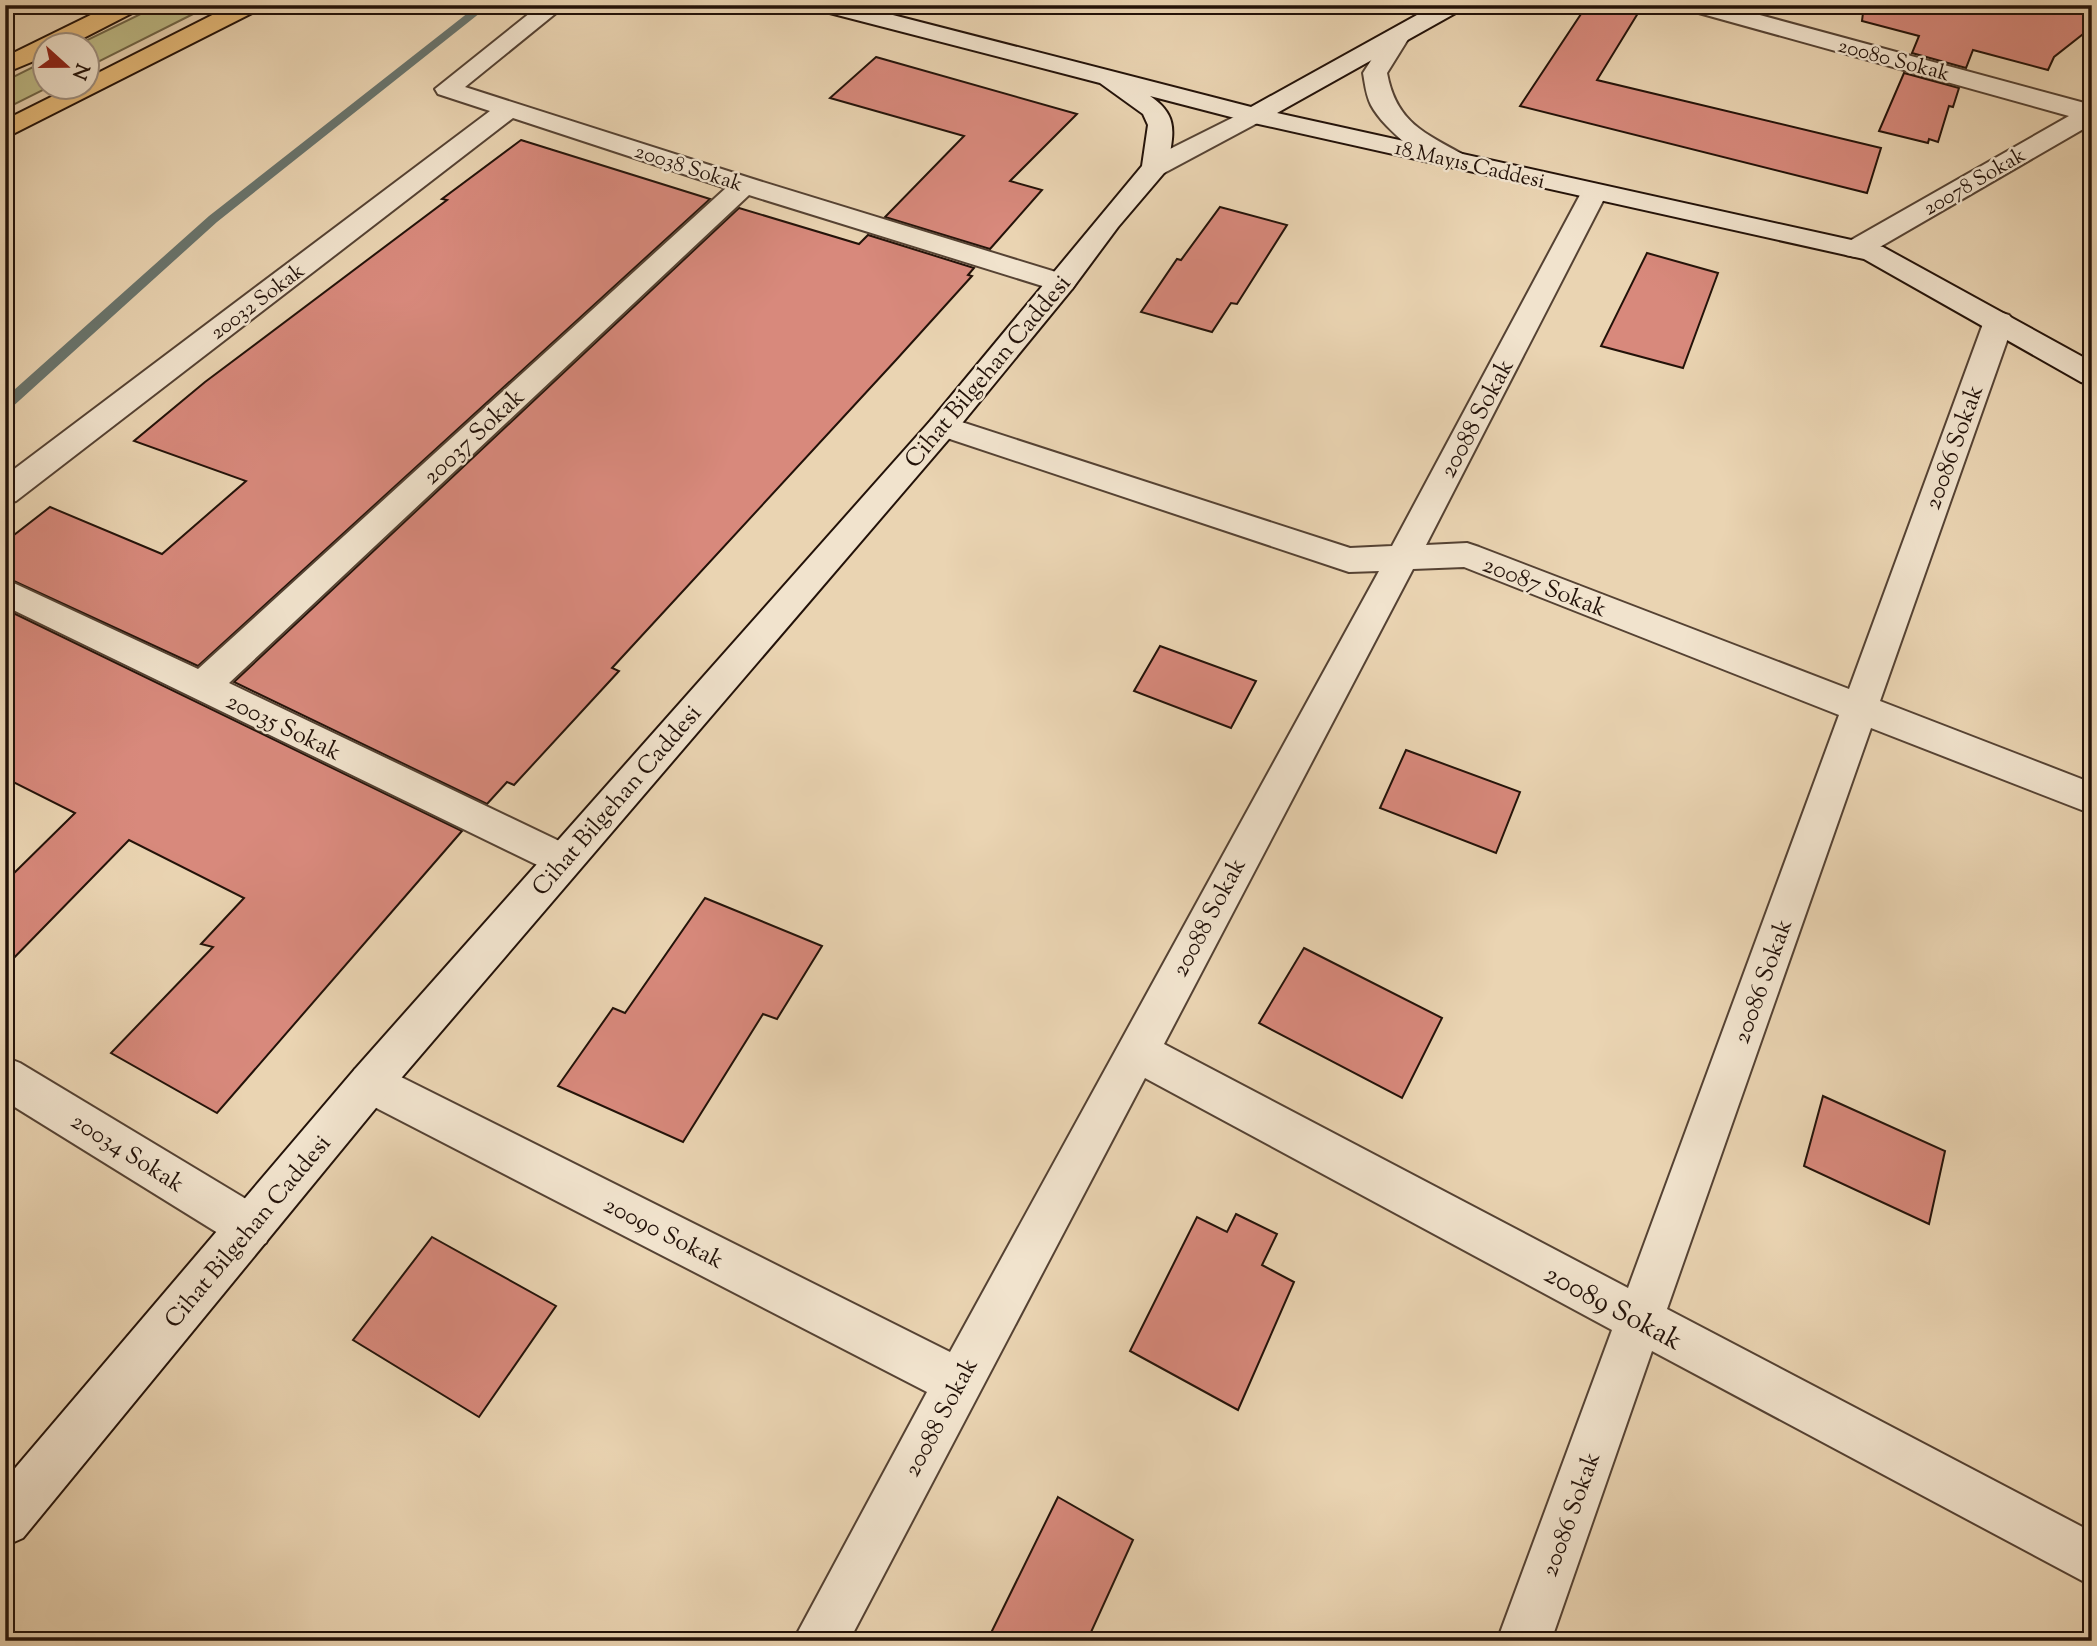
<svg xmlns="http://www.w3.org/2000/svg" width="2097" height="1646" viewBox="0 0 2097 1646" font-family="'Sorts Mill Goudy',serif">
<style>
.green{fill:#bebb87;stroke:#706648;stroke-width:2}
.lines{fill:none;stroke-linecap:round;stroke-linejoin:round}
.stream{fill:#69756e;fill-rule:evenodd}
.building{fill:#d8897c;stroke:#231209;stroke-width:2}
.street-casing{stroke:#554233;stroke-width:4}
.secondary-casing{stroke:#231209;stroke-width:4}
.highway-casing{stroke:#231209;stroke-width:4}
.street{fill:#f1e3cd;fill-rule:evenodd}
.secondary{fill:#f1e3cd;fill-rule:evenodd}
.highway{fill:#e5ba79;fill-rule:evenodd}
.labels{text-anchor:middle;stroke-width:5;stroke-linejoin:round;paint-order:stroke}
.far-street-label{font-size:21px;fill:#231209;stroke:#f1e3cd}
.street-label{font-size:24px;fill:#231209;stroke:#f1e3cd}
.near-street-label{font-size:28px;fill:#231209;stroke:#f1e3cd}
</style>
<rect width="100%" height="100%" fill="#ead4b2"/>
<filter id="stains"><feTurbulence type="fractalNoise" baseFrequency=".00286" numOctaves="4"/><feColorMatrix values="0 0 0 0 .2 0 0 0 0 .09 0 0 0 0 .02 0 0 0 .5 -.17"/></filter>
<radialGradient id="worn" r=".72"><stop offset=".6" stop-color="#630" stop-opacity="0"/><stop offset="1" stop-color="#630" stop-opacity=".3"/></radialGradient>
<!-- green -->
<g class="green">
<polygon points="159,5 211,5 88,67 88,46 77,45"/>
<polygon points="45,61 47,88 5,109 5,81"/>
</g>
<g class="lines">
<!-- stream -->
<polygon class="stream" points="478,5 490,5 217,222 10,409 5,410 5,398 209,216"/>
</g>
<!-- building -->
<g class="building">
<polygon points="1587,5 1643,5 1597,80 1881,148 1867,193 1520,106"/>
<polygon points="1864,5 2092,5 2092,27 2054,57 2048,70 1973,50 1966,68 1912,53 1919,36 1862,21"/>
<polygon points="876,57 1077,114 1010,181 1042,190 990,249 885,217 964,136 830,98"/>
<polygon points="1904,73 1959,88 1953,107 1949,106 1938,142 1929,139 1928,143 1879,131"/>
<polygon points="521,140 710,199 198,666 5,577 5,542 50,507 162,554 246,481 134,441 205,382 447,200 442,199"/>
<polygon points="1220,207 1287,225 1237,304 1231,303 1212,332 1141,312 1177,259 1181,260"/>
<polygon points="739,208 859,244 868,235 974,268 968,275 972,276 896,360 612,668 619,671 514,785 507,782 487,804 234,682"/>
<polygon points="1647,253 1718,273 1683,368 1601,346"/>
<polygon points="5,609 462,831 217,1113 111,1053 213,947 201,944 244,898 129,840 5,967 5,882 75,813 5,778"/>
<polygon points="1160,646 1256,681 1231,728 1134,691"/>
<polygon points="1406,750 1520,792 1496,853 1380,808"/>
<polygon points="705,898 822,946 777,1019 763,1014 683,1142 558,1086 613,1008 625,1013"/>
<polygon points="1304,948 1442,1018 1402,1098 1259,1023"/>
<polygon points="1823,1096 1945,1151 1929,1224 1804,1166"/>
<polygon points="1236,1214 1277,1234 1262,1265 1294,1282 1238,1410 1130,1351 1197,1217 1227,1232"/>
<polygon points="432,1237 556,1306 479,1417 353,1340"/>
<polygon points="1058,1497 1133,1540 1087,1641 987,1641"/>
</g>
<g class="lines">
<!-- street casing -->
<g class="street-casing">
<g id="street">
<polygon points="540,5 566,5 465,87 753,179 1072,277 1076,283 1072,289 1062,292 1052,289 749,195 229,683 576,849 582,861 576,873 562,877 5,606 5,579 198,669 726,188 513,118 16,501 5,504 5,476 490,111 438,94 435,89"/>
<polygon points="1685,5 1723,5 2092,105 2092,124 1866,255 1856,257 1846,255 1842,249 1846,243 2069,116 1688,10"/>
<path d="M1398,29L1406,31L1410,36L1387,73C1396,122 1424,133 1464,155L1468,161L1464,167C1436,174 1384,130 1371,105C1366,95 1365,84 1363,73L1390,31Z"/>
<polygon points="1254,107 1263,110 1267,115 1263,120 1164,173 1155,175 1146,173 1142,167 1146,161"/>
<path d="M1594,185L1603,187L1607,193L1426,545L1467,543L1479,547L1849,689L1984,321L1989,315L1999,312L2009,315L2014,321L1880,701L2092,783V814L1871,728L1667,1309L2092,1532V1586L1652,1351L1551,1641H1497L1612,1330L1145,1078L849,1641H793L927,1392L355,1097L348,1083L355,1069L370,1063L385,1069L950,1352L1379,571L1349,572L932,433L927,426L932,419L943,416L1350,548L1392,546L1581,193L1585,187ZM1464,567L1839,715L1628,1288L1164,1044L1413,569Z"/>
<polygon points="5,1057 20,1063 266,1211 273,1227 266,1243 250,1250 234,1243 5,1101"/>
</g>
</g>
<!-- secondary casing -->
<g class="secondary-casing">
<path id="secondary" d="M815,5H854L1251,107L1435,5H1464L1461,10L1277,113L1883,247L2092,362V385L2081,382L1864,259L1254,123L1150,96C1181,117 1172,135 1168,167L1164,173L1118,227L1072,289L954,433L385,1097L23,1538L5,1546V1480L355,1069L932,419L1142,166L1148,125L1143,114L1100,83L818,10Z"/>
</g>
<!-- highway casing -->
<g class="highway-casing">
<g id="highway">
<polygon points="111,5 141,5 138,10 68,46 46,46 46,56 5,73 5,57"/>
<polygon points="232,5 261,5 258,10 5,138 5,120 69,88 88,88 88,78"/>
</g>
</g>
<!-- street -->
<use href="#street" class="street"/>
<!-- secondary -->
<use href="#secondary" class="secondary"/>
<!-- highway -->
<use href="#highway" class="highway"/>
</g>
<g class="labels">
<!-- far-street labels -->
<g class="far-street-label">
<text transform="translate(1894 59) rotate(15)" y="7">20080 Sokak</text>
<text transform="translate(1470 164) rotate(13)" y="7">18 Mayıs Caddesi</text>
<text transform="translate(689 167) rotate(18)" y="7">20038 Sokak</text>
<text transform="translate(1974 181) rotate(-30)" y="7">20078 Sokak</text>
<text transform="translate(257 301) rotate(-37)" y="7">20032 Sokak</text>
</g>
<!-- street labels -->
<g class="street-label">
<text transform="translate(987 371) rotate(-50)" y="8">Cihat Bilgehan Caddesi</text>
<text transform="translate(1476 418) rotate(-62)" y="8">20088 Sokak</text>
<text transform="translate(473 436) rotate(-43)" y="8">20037 Sokak</text>
<text transform="translate(1953 447) rotate(-70)" y="8">20086 Sokak</text>
<text transform="translate(1545 586) rotate(21)" y="8">20087 Sokak</text>
<text transform="translate(284 726) rotate(26)" y="8">20035 Sokak</text>
<text transform="translate(616 800) rotate(-49)" y="8">Cihat Bilgehan Caddesi</text>
<text transform="translate(1208 917) rotate(-62)" y="8">20088 Sokak</text>
<text transform="translate(1762 981) rotate(-70)" y="8">20086 Sokak</text>
<text transform="translate(128 1152) rotate(32)" y="8">20034 Sokak</text>
<text transform="translate(247 1231) rotate(-50)" y="8">Cihat Bilgehan Caddesi</text>
<text transform="translate(664 1232) rotate(27)" y="8">20090 Sokak</text>
<text transform="translate(940 1417) rotate(-62)" y="8">20088 Sokak</text>
<text transform="translate(1570 1514) rotate(-70)" y="8">20086 Sokak</text>
</g>
<!-- near-street labels -->
<g class="near-street-label">
<text transform="translate(1614 1306) rotate(28)" y="10">20089 Sokak</text>
</g>
</g>
<!-- margin -->
<rect width="2097" height="1646" fill="none" stroke="#ead4b2" stroke-width="28"/>
<rect x="7" y="7" width="2083" height="1632" fill="none" stroke="#231209" stroke-width="3.5"/>
<rect x="14" y="14" width="2069" height="1618" fill="none" stroke="#231209" stroke-width="2"/>
<!-- north arrow -->
<g transform="translate(66 66) rotate(111)"><circle r="33" fill="#f1e3cd" stroke="#9f8f7f" stroke-width="2"/>
<path d="M0-5L12 26L0 18L-12 26Z" fill="#8f2418"/>
<text y="-10" font-size="19" font-weight="bold" text-anchor="middle" fill="#231209">N</text>
</g>
<rect width="100%" height="100%" filter="url(#stains)"/>
<rect width="100%" height="100%" fill="url(#worn)"/>
</svg>
